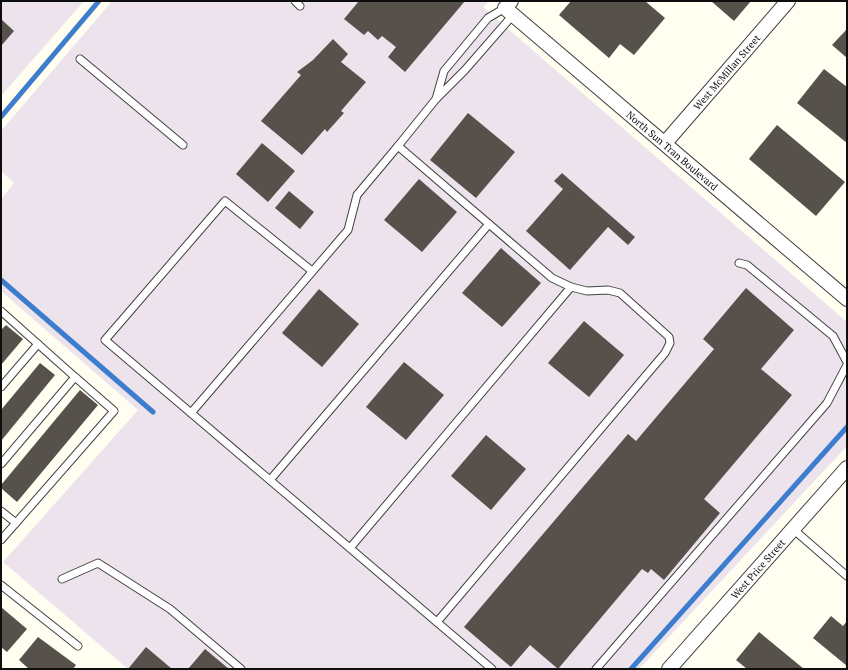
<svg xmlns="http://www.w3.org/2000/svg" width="848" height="670" viewBox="0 0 848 670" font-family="'PT Serif',serif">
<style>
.industrial{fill:#ede3ec}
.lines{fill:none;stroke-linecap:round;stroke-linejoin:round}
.stream{stroke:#3c7dcd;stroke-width:5}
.building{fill:#57514b}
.service-casing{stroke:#414141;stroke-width:9}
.minor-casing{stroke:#414141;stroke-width:16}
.service{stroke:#fff;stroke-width:7}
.minor{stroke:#fff;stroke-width:14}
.labels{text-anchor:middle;stroke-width:4;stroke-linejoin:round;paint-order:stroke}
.street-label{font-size:10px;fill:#0e0e0e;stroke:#fff}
</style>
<rect width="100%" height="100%" fill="#fffef0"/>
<!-- industrial -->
<g class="industrial">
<polygon points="1,1 84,1 1,96"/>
<polygon points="112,1 489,1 483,7 847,322 847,446 639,669 128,669 3,562 138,410 1,291 1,199 14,183 1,171 1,131"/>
</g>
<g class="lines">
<!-- stream -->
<g class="stream">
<polyline points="1,117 99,1"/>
<polyline points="1,280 153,412"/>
<polyline points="631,669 847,427"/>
</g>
</g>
<!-- building -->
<g class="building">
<polygon points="359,1 465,1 405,72 388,57 396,47 382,36 378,40 368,31 364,35 344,19"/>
<polygon points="571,1 645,1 665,18 634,55 620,44 609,58 559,15"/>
<polygon points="711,1 751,1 734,21"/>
<polygon points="1,19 14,31 1,46"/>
<polygon points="847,29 847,58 832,45"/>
<polygon points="333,39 348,54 341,62 366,82 341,111 344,113 327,132 325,129 302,155 261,121 301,75 297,72 313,60"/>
<polygon points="824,69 847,87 847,143 797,103"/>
<polygon points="468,113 515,152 476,198 430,160"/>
<polygon points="777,125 845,182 816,216 749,159"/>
<polygon points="262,143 295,171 268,202 236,174"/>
<polygon points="562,173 635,237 628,245 608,227 570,270 526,231 563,189 554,181"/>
<polygon points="419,179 457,212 422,252 384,220"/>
<polygon points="289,191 314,212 300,229 275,208"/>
<polygon points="501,248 541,283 502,327 462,293"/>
<polygon points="746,288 794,330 761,369 792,395 704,499 720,513 664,580 651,569 648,573 642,569 558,669 530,645 511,667 464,627 628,434 636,441 714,349 703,339"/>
<polygon points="319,289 359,324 322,367 282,333"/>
<polygon points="584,321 624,355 589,397 548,363"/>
<polygon points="6,325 23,339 1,365 1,330"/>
<polygon points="404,362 444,395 406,440 366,407"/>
<polygon points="40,363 55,375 1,441 1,410"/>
<polygon points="80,390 98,405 17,502 1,488 1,485"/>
<polygon points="486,435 526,469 491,510 451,476"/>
<polygon points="1,607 27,629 7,652 1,647"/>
<polygon points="831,616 843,626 847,621 847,666 813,638"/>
<polygon points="759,632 804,669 747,669 736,660"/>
<polygon points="38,637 76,665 73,669 29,669 19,660"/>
<polygon points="146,647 172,669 128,669"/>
<polygon points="205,649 229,669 188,669"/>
</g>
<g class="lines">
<!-- service casing -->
<g class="service-casing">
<g id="service">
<polyline points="295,1 300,6"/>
<polyline points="505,8 488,18 444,71 436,99 465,70 513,15"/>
<polyline points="80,59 183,145"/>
<polyline points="398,146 436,99"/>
<polyline points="739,263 747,265 833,336 847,362"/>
<polyline points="312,271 225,201 105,340 191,413 348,230 357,195 398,146 552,278 571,287 587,291 608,290 620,293 669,337 670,343 665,353 437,622"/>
<polyline points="1,311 75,377 1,464"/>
<polyline points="1,387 38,344"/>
<polyline points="191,413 492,669"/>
<polyline points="270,480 489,224"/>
<polyline points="1,511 16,523"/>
<polyline points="793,529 847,576"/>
<polyline points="1,540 114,411 75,377"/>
<polyline points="350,548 571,287"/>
<polyline points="62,579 98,563 170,609 241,669"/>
<polyline points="1,585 78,646"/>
<polyline points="596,669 827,403 847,365"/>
</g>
</g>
<!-- minor casing -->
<g class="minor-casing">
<g id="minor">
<path id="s1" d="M511,1L505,8L847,299"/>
<path id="s2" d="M665,143L788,1"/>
<path id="s3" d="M669,669L847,468"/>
</g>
</g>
<!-- service -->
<use href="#service" class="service"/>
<!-- minor -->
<use href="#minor" class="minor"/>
</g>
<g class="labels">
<!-- street labels -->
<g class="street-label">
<text dy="4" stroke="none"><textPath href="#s2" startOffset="94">West McMillan Street</textPath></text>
<text dy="4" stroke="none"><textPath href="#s1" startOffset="229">North Sun Tran Boulevard</textPath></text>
<text dy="4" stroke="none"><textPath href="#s3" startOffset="134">West Price Street</textPath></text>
</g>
</g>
<!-- border -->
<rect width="848" height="670" fill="none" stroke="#0e0e0e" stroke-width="4"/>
</svg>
